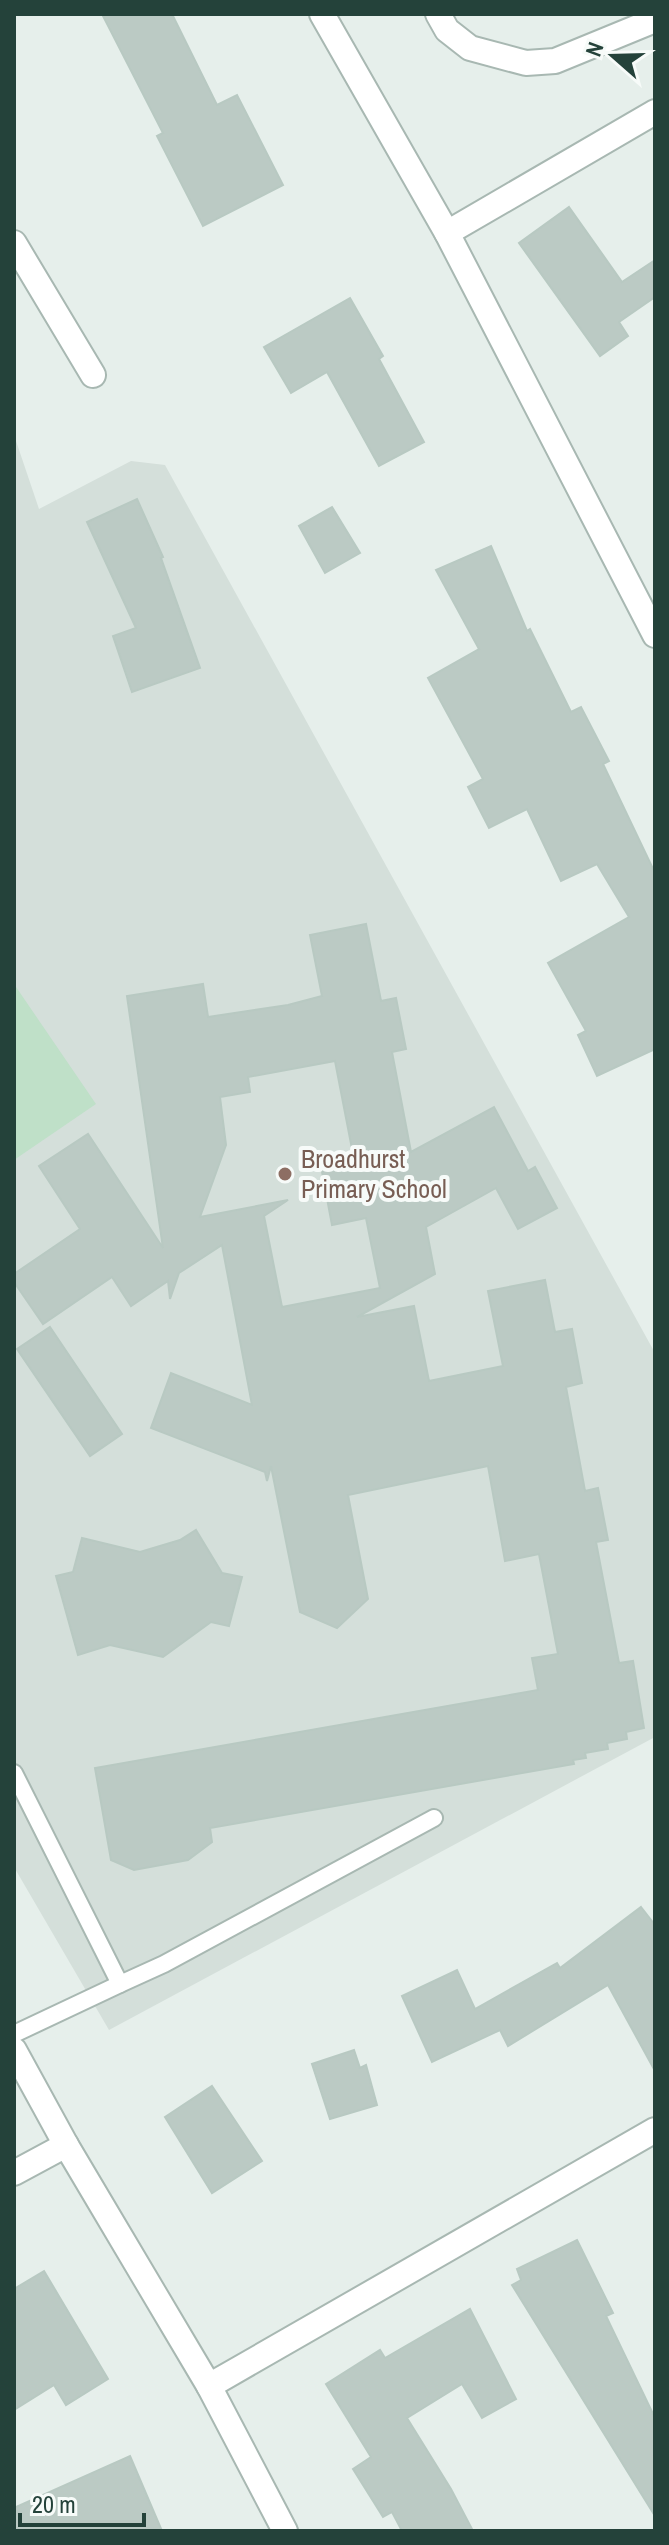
<svg xmlns="http://www.w3.org/2000/svg" width="669" height="2545" viewBox="0 0 669 2545" font-family="'Archivo Narrow',sans-serif">
<style>
.built{fill:#d4dfda}
.pitch{fill:#bfe0c8}
.building{fill:#bbcac4;stroke:#b8c9c2;stroke-width:2;fill-rule:evenodd}
.lines{fill:none;stroke-linecap:round;stroke-linejoin:round}
.service-casing{stroke:#a8b8b2;stroke-width:20}
.minor-casing{stroke:#a8b8b2;stroke-width:28}
.service{stroke:#fff;stroke-width:16}
.minor{stroke:#fff;stroke-width:24}
.education-dot{fill:#8d6e63;stroke:#f7fbf9;stroke-width:3}
.labels{text-anchor:middle;stroke-width:8;stroke-linejoin:round;paint-order:stroke}
.education-label{font-size:26px;fill:#785e54;stroke:#f7fbf9;text-anchor:start}
</style>
<rect width="100%" height="100%" fill="#e6efeb"/>
<!-- built -->
<polygon class="built" points="14,435 39,509 131,461 165,465 655,1353 655,1737 109,2030 14,1867"/>
<!-- pitch -->
<polygon class="pitch" points="14,984 96,1104 14,1160"/>
<!-- building -->
<g class="building">
<polygon points="102,14 172,14 217,105 237,95 283,185 203,226 157,136 163,133"/>
<polygon points="569,207 622,282 655,260 655,297 619,322 628,336 600,356 519,243"/>
<polygon points="350,298 383,356 379,359 424,442 379,466 327,372 291,393 264,347"/>
<polygon points="137,499 163,557 161,558 200,668 132,692 113,636 136,628 87,522"/>
<polygon points="332,507 360,553 325,573 299,526"/>
<polygon points="491,546 527,631 530,629 571,712 581,707 609,761 603,764 655,873 655,1049 597,1076 578,1035 586,1031 548,963 629,917 597,864 561,881 527,809 489,828 468,787 483,779 428,678 479,649 436,570"/>
<path d="M366,924L381,1001L396,998L406,1049L392,1052L411,1152L494,1107L528,1171L535,1167L557,1208L518,1229L496,1188L426,1227L435,1274L357,1317L414,1306L429,1381L503,1366L488,1291L545,1280L555,1332L572,1329L582,1383L566,1387L585,1491L598,1488L608,1540L596,1542L619,1663L633,1661L644,1728L626,1732L627,1739L607,1743L608,1749L585,1753L586,1758L573,1760L574,1764L210,1828L212,1842L188,1860L134,1870L111,1860L95,1768L538,1690L532,1658L558,1654L539,1554L505,1561L488,1466L348,1495L368,1599L337,1628L300,1612L271,1466L267,1481L265,1472L151,1428L171,1373L252,1405L222,1245L179,1273L170,1299L168,1281L131,1306L112,1277L43,1324L14,1282V1274L80,1229L39,1166L88,1134L163,1248L127,996L203,984L208,1017L288,1005L322,996L310,935ZM335,1061L353,1154L320,1161L332,1225L366,1218L380,1288L282,1307L264,1216L288,1200L200,1217L226,1145L220,1097L250,1092L248,1077Z"/>
<polygon points="50,1327 122,1434 90,1456 17,1349"/>
<polygon points="196,1530 222,1573 242,1577 229,1626 211,1622 163,1657 110,1645 78,1655 56,1576 73,1572 82,1538 140,1552 180,1540"/>
<polygon points="641,1907 655,1925 655,2071 608,1985 508,2046 500,2030 432,2062 402,1996 457,1970 475,2009 557,1963 560,1968"/>
<polygon points="354,2050 360,2068 366,2065 377,2105 330,2119 312,2064"/>
<polygon points="212,2086 262,2161 212,2193 165,2117"/>
<polygon points="577,2240 613,2313 606,2316 655,2418 655,2516 512,2285 521,2280 517,2269"/>
<polygon points="44,2271 108,2379 66,2405 54,2385 14,2410 14,2289"/>
<polygon points="470,2309 516,2399 482,2418 462,2384 407,2418 451,2489 473,2531 402,2531 392,2512 383,2517 353,2469 371,2457 326,2384 380,2350 385,2358"/>
<polygon points="130,2456 162,2531 14,2531 14,2508"/>
</g>
<g class="lines">
<!-- service casing -->
<g class="service-casing">
<g id="service">
<polyline points="14,1773 120,1984 164,1964 434,1818"/>
<polyline points="14,2034 120,1984"/>
</g>
</g>
<!-- minor casing -->
<g class="minor-casing">
<g id="minor">
<polyline points="322,14 447,233 655,635"/>
<polyline points="438,14 447,30 470,48 526,63 555,61 655,20"/>
<polyline points="447,233 655,112"/>
<polyline points="14,243 93,375"/>
<polyline points="14,2050 66,2145 209,2386 285,2531"/>
<polyline points="14,2173 66,2145"/>
<polyline points="209,2386 655,2130"/>
</g>
</g>
<!-- service -->
<use href="#service" class="service"/>
<!-- minor -->
<use href="#minor" class="minor"/>
</g>
<!-- markers -->
<circle class="education-dot" cx="285" cy="1174" r="8"/>
<g class="labels">
<!-- education labels -->
<g class="education-label">
<text x="301" y="1168">Broadhurst<tspan x="301" dy="30">Primary School</tspan></text>
</g>
</g>
<!-- border -->
<rect width="669" height="2545" fill="none" stroke="#24423a" stroke-width="32"/>
<!-- north arrow -->
<g transform="translate(613 56) rotate(290)" stroke="#f7fbf9" stroke-width="6" paint-order="stroke">
<path d="M0-6L14 30L0 20L-14 30Z" fill="#24423a"/>
<text y="-12" font-size="22" font-weight="bold" text-anchor="middle" fill="#24423a">N</text>
</g>
<!-- scale -->
<path d="M20 2513v12h124v-12" fill="none" stroke="#24423a" stroke-width="4"/>
<text x="32" y="2513" font-size="24" fill="#24423a" stroke="#f7fbf9" stroke-width="6" paint-order="stroke">20 m</text>
</svg>
